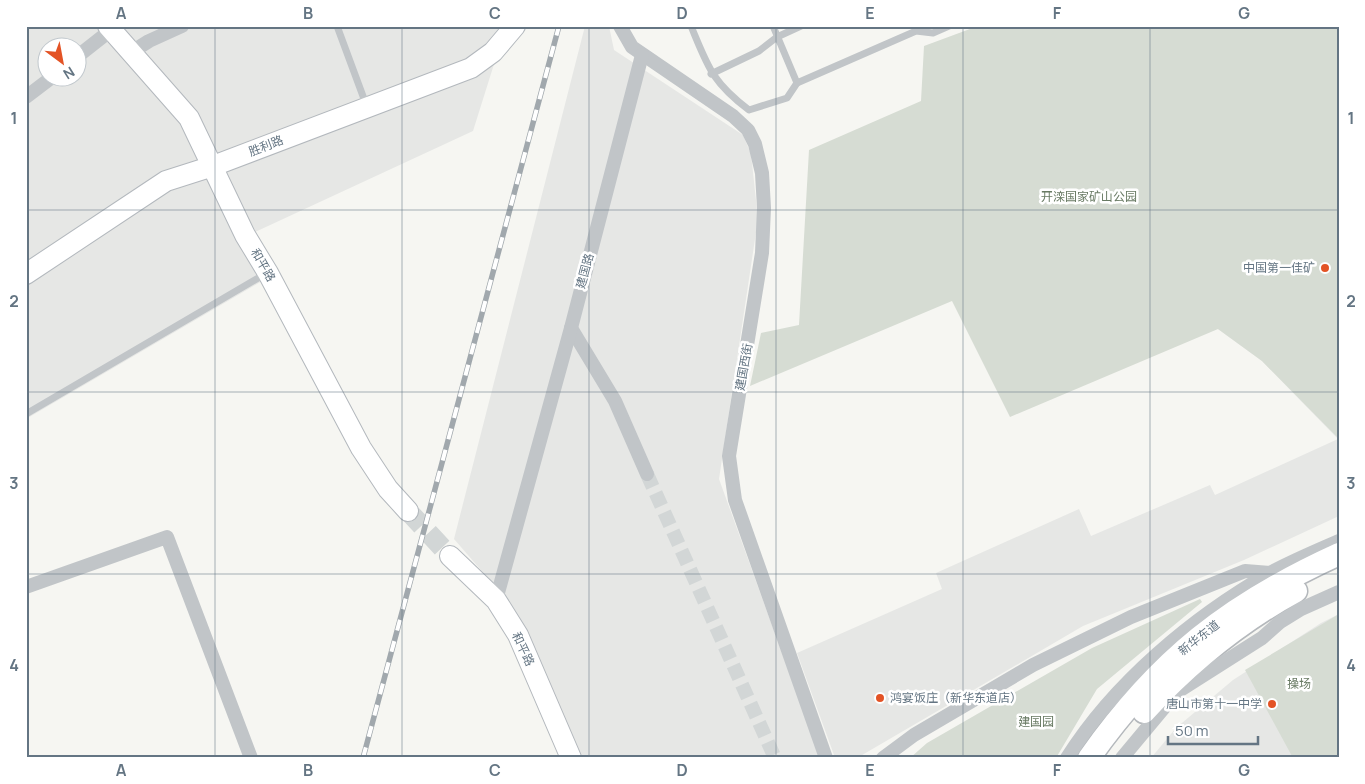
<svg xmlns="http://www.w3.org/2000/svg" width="1365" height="784" viewBox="0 0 1365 784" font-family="Manrope,'Noto Sans SC',sans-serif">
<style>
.built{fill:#e6e7e5;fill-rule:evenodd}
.green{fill:#d6dcd3}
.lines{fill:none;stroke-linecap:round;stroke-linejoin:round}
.street-tunnel{stroke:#d2d6d6;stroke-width:14;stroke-dasharray:14 7;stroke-linecap:butt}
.secondary-tunnel{stroke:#d2d6d6;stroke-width:20;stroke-dasharray:20 10;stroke-linecap:butt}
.secondary-casing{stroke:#b3b8bd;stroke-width:22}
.primary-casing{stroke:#b4b8bc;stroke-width:25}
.lane{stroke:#c1c5c8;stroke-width:7}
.street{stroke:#c1c5c8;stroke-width:14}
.secondary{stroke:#fff;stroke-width:20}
.primary{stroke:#fff;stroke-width:22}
.rail-casing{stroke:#a1a8ad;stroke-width:5.5}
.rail{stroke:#fff;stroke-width:4;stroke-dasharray:11;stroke-linecap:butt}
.grid{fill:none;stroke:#647583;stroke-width:1;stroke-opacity:0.55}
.poi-dot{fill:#e35325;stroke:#fff;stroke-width:2}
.labels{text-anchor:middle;stroke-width:5;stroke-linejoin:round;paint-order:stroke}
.street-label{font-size:12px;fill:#647583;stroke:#fff}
.park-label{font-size:12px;fill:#687a63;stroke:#fff}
.poi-label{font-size:12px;fill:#647583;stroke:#fff;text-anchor:end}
.neatline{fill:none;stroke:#647583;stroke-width:2}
.grid-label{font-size:16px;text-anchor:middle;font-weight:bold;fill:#647583}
</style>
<rect width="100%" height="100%" fill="#f6f6f2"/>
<!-- built -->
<g class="built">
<path d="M26,26H506L473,131L240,239L262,281L26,419ZM48,48H78V78H48Z"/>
<polygon points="585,26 609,26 614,50 743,135 751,154 758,219 719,479 820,758 578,758 501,593 454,539"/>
<polygon points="1218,329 1339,336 1339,516 1244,560 1083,626 857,758 840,758 834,755 797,653 942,589 936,573 1079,509 1091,536 1210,485 1215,495 1338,439 1262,361"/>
<polygon points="1339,614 1339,758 1151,758 1176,728 1233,680 1321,623"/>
</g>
<!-- green -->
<g class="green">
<polygon points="978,26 1339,26 1339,439 1262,361 1218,329 1010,417 952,301 750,386 761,333 799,325 809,150 921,101 924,46"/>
<polygon points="1200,599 1202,602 1097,689 1056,758 910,758 927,743 1092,648"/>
<polygon points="1339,614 1339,758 1293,758 1245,670"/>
</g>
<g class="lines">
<!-- street-tunnel -->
<polyline class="street-tunnel" points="647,474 775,758"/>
<!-- secondary-tunnel -->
<polyline class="secondary-tunnel" points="408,511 450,556"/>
<!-- secondary casing -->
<g class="secondary-casing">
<g id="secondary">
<polyline points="108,26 189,118 245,235 268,273 361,448 388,489 408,511"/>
<polyline points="26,274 166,181 213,166 471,68 493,52 515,26"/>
<polyline points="450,556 496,600 518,635 571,758"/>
</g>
</g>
<!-- primary casing -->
<g class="primary-casing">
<g id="primary">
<path d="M1144,712C1188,664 1239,622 1296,591"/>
<path d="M1089,758C1159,659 1229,604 1339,554"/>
</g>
</g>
<!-- lane -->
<g class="lane">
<polyline points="337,26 367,107"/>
<path d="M691,26C708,67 712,82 749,110L787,98L797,83L916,31L933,33L949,26"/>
<polyline points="773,26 797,83"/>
<polyline points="711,74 759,51 777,37 801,26"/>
<polyline points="26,414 265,274"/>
</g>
<!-- street -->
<g class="street">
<polyline points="620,26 632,47 733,116 748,130 755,144 762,173 764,208 762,253 729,456 735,500 826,758"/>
<polyline points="130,53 149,41 182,26"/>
<polyline points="78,56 111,30"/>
<polyline points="26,97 51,78"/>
<polyline points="571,328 615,401 647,474"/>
<polyline points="26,587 167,537 251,758"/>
<polyline points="496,600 571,328 642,55"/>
<polyline points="883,758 914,735 1033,665 1131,617 1245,571 1270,573 1287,579"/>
<path d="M1067,758C1114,683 1193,617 1270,573C1292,561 1316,551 1339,541"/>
<polyline points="1122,758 1177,692 1262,638 1280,622 1301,609 1339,592"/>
</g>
<!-- secondary -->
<use href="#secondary" class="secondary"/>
<!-- primary -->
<use href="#primary" class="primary"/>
<!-- rail casing -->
<g class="rail-casing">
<polyline id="rail" points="363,758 559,26"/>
</g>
<!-- rail -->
<use href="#rail" class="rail"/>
</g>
<!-- grid -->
<path class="grid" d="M215,26V758M402,26V758M589,26V758M776,26V758M963,26V758M1150,26V758M26,210H1339M26,392H1339M26,574H1339"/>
<!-- markers -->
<g class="poi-dot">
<circle cx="1325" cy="268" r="5"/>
<circle cx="880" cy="698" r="5"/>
<circle cx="1272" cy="704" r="5"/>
</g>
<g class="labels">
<!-- street labels -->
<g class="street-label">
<text transform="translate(266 146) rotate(-21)" y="4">胜利路</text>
<text transform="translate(263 265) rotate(60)" y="4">和平路</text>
<text transform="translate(585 271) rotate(-75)" y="4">建国路</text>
<text transform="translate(744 367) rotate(-80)" y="4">建国西街</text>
<text transform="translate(1199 638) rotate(-38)" y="4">新华东道</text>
<text transform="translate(523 649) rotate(65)" y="4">和平路</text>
</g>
<!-- park labels -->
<g class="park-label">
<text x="1089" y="201">开滦国家矿山公园</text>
<text x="1299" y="688">操场</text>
<text x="1036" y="726">建国园</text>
</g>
<!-- poi labels -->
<g class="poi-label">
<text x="1315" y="272">中国第一佳矿</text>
<text x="890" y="702" text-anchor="start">鸿宴饭庄（新华东道店）</text>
<text x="1262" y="708">唐山市第十一中学</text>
</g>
</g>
<!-- border -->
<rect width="1365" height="784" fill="none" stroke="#ffffff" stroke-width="55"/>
<!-- north arrow -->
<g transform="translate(62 62) rotate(148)"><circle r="24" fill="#ffffff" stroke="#c1c8cd"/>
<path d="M0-4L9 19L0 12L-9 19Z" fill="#e35325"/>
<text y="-8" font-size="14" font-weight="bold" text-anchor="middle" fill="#647583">N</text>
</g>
<!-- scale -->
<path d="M1168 736v8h90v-8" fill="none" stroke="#647583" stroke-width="2.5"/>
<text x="1175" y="736" font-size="15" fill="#647583" stroke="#ffffff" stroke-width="4" paint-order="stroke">50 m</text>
<rect x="28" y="28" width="1310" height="728" class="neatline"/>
<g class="grid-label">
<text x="121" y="19">A</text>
<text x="308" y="19">B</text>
<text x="495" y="19">C</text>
<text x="682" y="19">D</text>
<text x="870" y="19">E</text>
<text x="1057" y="19">F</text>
<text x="1244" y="19">G</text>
<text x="14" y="124">1</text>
<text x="1351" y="124">1</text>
<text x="14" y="307">2</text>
<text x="1351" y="307">2</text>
<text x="14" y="489">3</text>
<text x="1351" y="489">3</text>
<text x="14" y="671">4</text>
<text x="1351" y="671">4</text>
<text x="121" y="776">A</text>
<text x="308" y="776">B</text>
<text x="495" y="776">C</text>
<text x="682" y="776">D</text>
<text x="870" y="776">E</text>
<text x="1057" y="776">F</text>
<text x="1244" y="776">G</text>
</g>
</svg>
